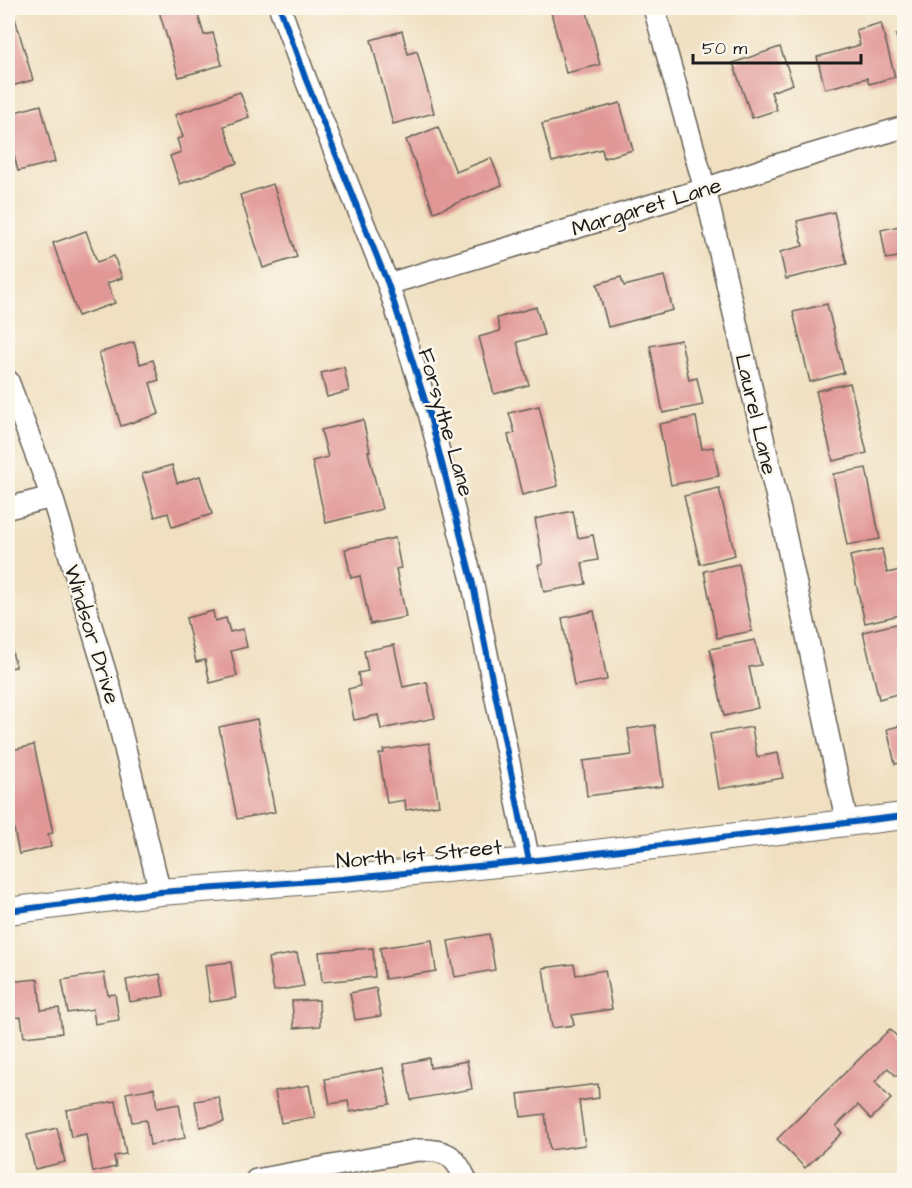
<svg xmlns="http://www.w3.org/2000/svg" width="912" height="1188" viewBox="0 0 912 1188" font-family="'Architects Daughter',sans-serif">
<style>
.building{fill:#e19796}
.lines{fill:none;stroke-linecap:round;stroke-linejoin:round}
.minor-casing{stroke:#666156;stroke-width:24}
.tertiary-casing{stroke:#666156;stroke-width:28}
.minor{stroke:#fff;stroke-width:21}
.tertiary{stroke:#fff;stroke-width:26}
.cycleway-casing{stroke:#fbf7ec;stroke-width:10}
.cycleway{stroke:#0057b8;stroke-width:6}
.labels{text-anchor:middle;stroke-width:5;stroke-linejoin:round;paint-order:stroke}
.street-label{font-size:22px;fill:#1c1c1c;stroke:#fbf7ec}
</style>
<rect width="100%" height="100%" fill="#fbf7ec"/>
<filter id="ink" filterUnits="userSpaceOnUse"><feTurbulence type="fractalNoise" baseFrequency=".0167" numOctaves="2"/><feDisplacementMap in="SourceGraphic" scale="12" xChannelSelector="R" yChannelSelector="G"/><feConvolveMatrix kernelMatrix="1 2 1 2 8 2 1 2 1" color-interpolation-filters="sRGB"/></filter>
<filter id="wash" filterUnits="userSpaceOnUse"><feTurbulence type="fractalNoise" baseFrequency=".008" numOctaves="4" result="noise"/><feDisplacementMap in="SourceGraphic" scale="24" xChannelSelector="R" yChannelSelector="G"/><feGaussianBlur stdDeviation="1.35" result="paint"/><feColorMatrix in="noise" values="0 0 0 0 0 0 0 0 0 0 0 0 0 0 0 0 0 1.4 0 .05"/><feComposite in="paint" operator="in"/></filter>
<g filter="url(#wash)">
<rect width="100%" height="100%" fill="#f0e0c1"/>
<g id="blocks">
<!-- building -->
<g class="building">
<polygon points="8,8 12,8 33,80 8,87"/>
<polygon points="158,8 196,8 204,35 213,33 222,65 179,77"/>
<polygon points="550,8 586,8 600,65 566,73"/>
<polygon points="881,23 895,77 869,84 867,78 825,89 817,57 860,45 856,30"/>
<polygon points="402,31 408,54 417,51 434,113 393,124 371,40"/>
<polygon points="904,33 904,68 896,35"/>
<polygon points="780,47 793,84 771,92 777,110 752,118 733,63"/>
<polygon points="240,92 249,117 224,126 237,163 180,184 170,156 181,152 177,139 183,137 175,115"/>
<polygon points="620,103 633,150 604,158 602,149 552,162 542,124"/>
<polygon points="41,105 55,162 18,171 8,131 8,114"/>
<polygon points="438,127 456,172 491,158 502,185 434,212 406,140"/>
<polygon points="273,184 297,257 263,268 240,195"/>
<polygon points="904,192 904,212 903,212 900,193"/>
<polygon points="834,212 847,264 786,279 780,252 803,246 797,221"/>
<polygon points="904,225 904,256 886,259 881,230"/>
<polygon points="86,231 97,262 114,256 122,278 107,283 115,303 78,316 53,243"/>
<polygon points="664,276 673,310 608,327 597,284 621,277 624,286"/>
<polygon points="827,304 844,373 810,382 793,312"/>
<polygon points="536,307 544,335 517,342 529,385 494,394 479,337 500,331 497,318"/>
<polygon points="681,340 689,380 697,378 703,405 663,413 650,346"/>
<polygon points="134,342 140,364 153,360 159,380 150,383 159,414 121,426 99,353"/>
<polygon points="344,367 349,391 327,397 321,373"/>
<polygon points="850,383 867,453 833,461 816,391"/>
<polygon points="539,406 558,486 522,495 508,435 515,433 509,413"/>
<polygon points="696,417 702,449 713,447 719,476 671,485 659,424"/>
<polygon points="363,420 370,451 368,451 382,509 326,523 312,461 328,457 321,430"/>
<polygon points="172,465 177,483 200,476 212,514 172,527 168,513 155,517 142,474"/>
<polygon points="866,468 880,539 847,545 833,474"/>
<polygon points="719,488 735,555 700,564 684,496"/>
<polygon points="573,511 578,538 593,535 598,560 582,563 586,584 544,592 538,565 543,564 535,519"/>
<polygon points="395,538 401,568 396,569 406,617 370,624 360,576 351,578 345,549"/>
<polygon points="882,549 887,573 901,570 904,584 904,614 865,623 850,556"/>
<polygon points="739,564 752,631 717,638 704,571"/>
<polygon points="213,611 215,621 226,618 230,632 243,629 247,647 231,651 237,676 210,683 205,660 196,662 186,618"/>
<polygon points="594,611 607,680 574,686 562,618"/>
<polygon points="904,622 904,647 899,649 904,671 904,692 879,699 863,632"/>
<polygon points="755,640 761,665 749,667 758,708 724,716 710,649"/>
<polygon points="10,644 16,667 8,668 8,645"/>
<polygon points="394,645 403,687 427,682 435,718 381,729 378,715 354,720 348,689 360,686 358,673 368,671 364,651"/>
<polygon points="257,719 275,812 237,819 219,727"/>
<polygon points="655,725 663,786 587,796 583,761 632,755 628,729"/>
<polygon points="904,725 904,762 895,764 887,729"/>
<polygon points="752,727 757,757 778,753 783,778 719,789 710,734"/>
<polygon points="429,743 439,805 406,810 405,800 387,803 379,754 384,753 383,750"/>
<polygon points="34,745 53,833 48,834 51,847 19,854 8,799 8,751"/>
<polygon points="489,934 495,970 455,977 448,941"/>
<polygon points="432,940 436,971 385,979 380,948"/>
<polygon points="373,948 375,977 322,982 319,952"/>
<polygon points="297,953 304,986 274,991 268,958"/>
<polygon points="231,962 236,998 210,1002 205,965"/>
<polygon points="574,964 576,975 605,970 612,1009 572,1015 574,1025 552,1028 543,968"/>
<polygon points="104,973 108,995 115,994 119,1020 95,1024 93,1009 68,1013 62,980"/>
<polygon points="160,974 164,996 130,1002 126,980"/>
<polygon points="38,979 41,1010 59,1008 62,1033 24,1037 21,1017 8,1018 8,982"/>
<polygon points="376,988 381,1016 355,1020 350,993"/>
<polygon points="319,1000 320,1026 294,1028 292,1001"/>
<polygon points="890,1029 904,1044 904,1067 896,1076 888,1068 875,1082 891,1099 871,1119 858,1105 836,1126 842,1133 805,1168 777,1139"/>
<polygon points="429,1058 430,1068 467,1061 472,1089 411,1100 404,1063"/>
<polygon points="383,1068 390,1104 350,1112 348,1101 330,1104 325,1079"/>
<polygon points="598,1084 599,1098 579,1101 585,1145 550,1150 545,1114 521,1117 518,1094"/>
<polygon points="309,1085 315,1117 281,1123 275,1091"/>
<polygon points="154,1088 157,1108 179,1104 185,1138 150,1145 146,1120 132,1122 126,1093"/>
<polygon points="219,1097 224,1122 200,1127 195,1101"/>
<polygon points="116,1101 126,1154 114,1156 116,1167 93,1172 86,1134 71,1137 66,1110"/>
<polygon points="57,1128 65,1162 35,1169 27,1135"/>
</g>
</g>
</g>
<g filter="url(#ink)">
<use href="#blocks" fill-opacity="0" stroke="#666156" stroke-width="1.5"/>
<g class="lines">
<!-- minor casing -->
<g class="minor-casing">
<g id="minor">
<polyline points="280,8 306,80 388,284 429,413 472,580 529,861"/>
<polyline points="654,8 705,189 781,515 847,823"/>
<polyline points="388,284 705,189 777,165 904,127"/>
<polyline points="8,381 52,497 111,691 160,892"/>
<polyline points="8,508 52,497"/>
<path d="M256,1180L418,1150C447,1150 454,1154 466,1180"/>
</g>
</g>
<!-- tertiary casing -->
<g class="tertiary-casing">
<polyline id="tertiary" points="8,911 160,892 342,879 529,861 904,816"/>
</g>
<!-- minor -->
<use href="#minor" class="minor"/>
<!-- tertiary -->
<use href="#tertiary" class="tertiary"/>
<!-- cycleway casing -->
<g class="cycleway-casing">
<g id="cycleway">
<polyline points="280,8 306,80 388,284 429,413 472,580 529,861"/>
<polyline points="8,911 160,892 342,879 529,861 904,816"/>
</g>
</g>
<!-- cycleway -->
<use href="#cycleway" class="cycleway"/>
</g>
</g>
<g class="labels">
<!-- street labels -->
<g class="street-label">
<text transform="translate(646 206) rotate(-17)" y="8">Margaret Lane</text>
<text transform="translate(757 414) rotate(77)" y="8">Laurel Lane</text>
<text transform="translate(447 422) rotate(74)" y="8">Forsythe Lane</text>
<text transform="translate(93 634) rotate(73)" y="8">Windsor Drive</text>
<text transform="translate(419 853) rotate(-5)" y="8">North 1st Street</text>
</g>
</g>
<!-- margin -->
<rect width="912" height="1188" fill="none" stroke="#fbf7ec" stroke-width="30"/>
<!-- scale -->
<path d="M693 54v9h168v-9" fill="none" stroke="#1c1c1c" stroke-width="3"/>
<text x="702" y="54" font-size="18" fill="#1c1c1c" stroke="#fbf7ec" stroke-width="4.5" paint-order="stroke">50 m</text>
</svg>
